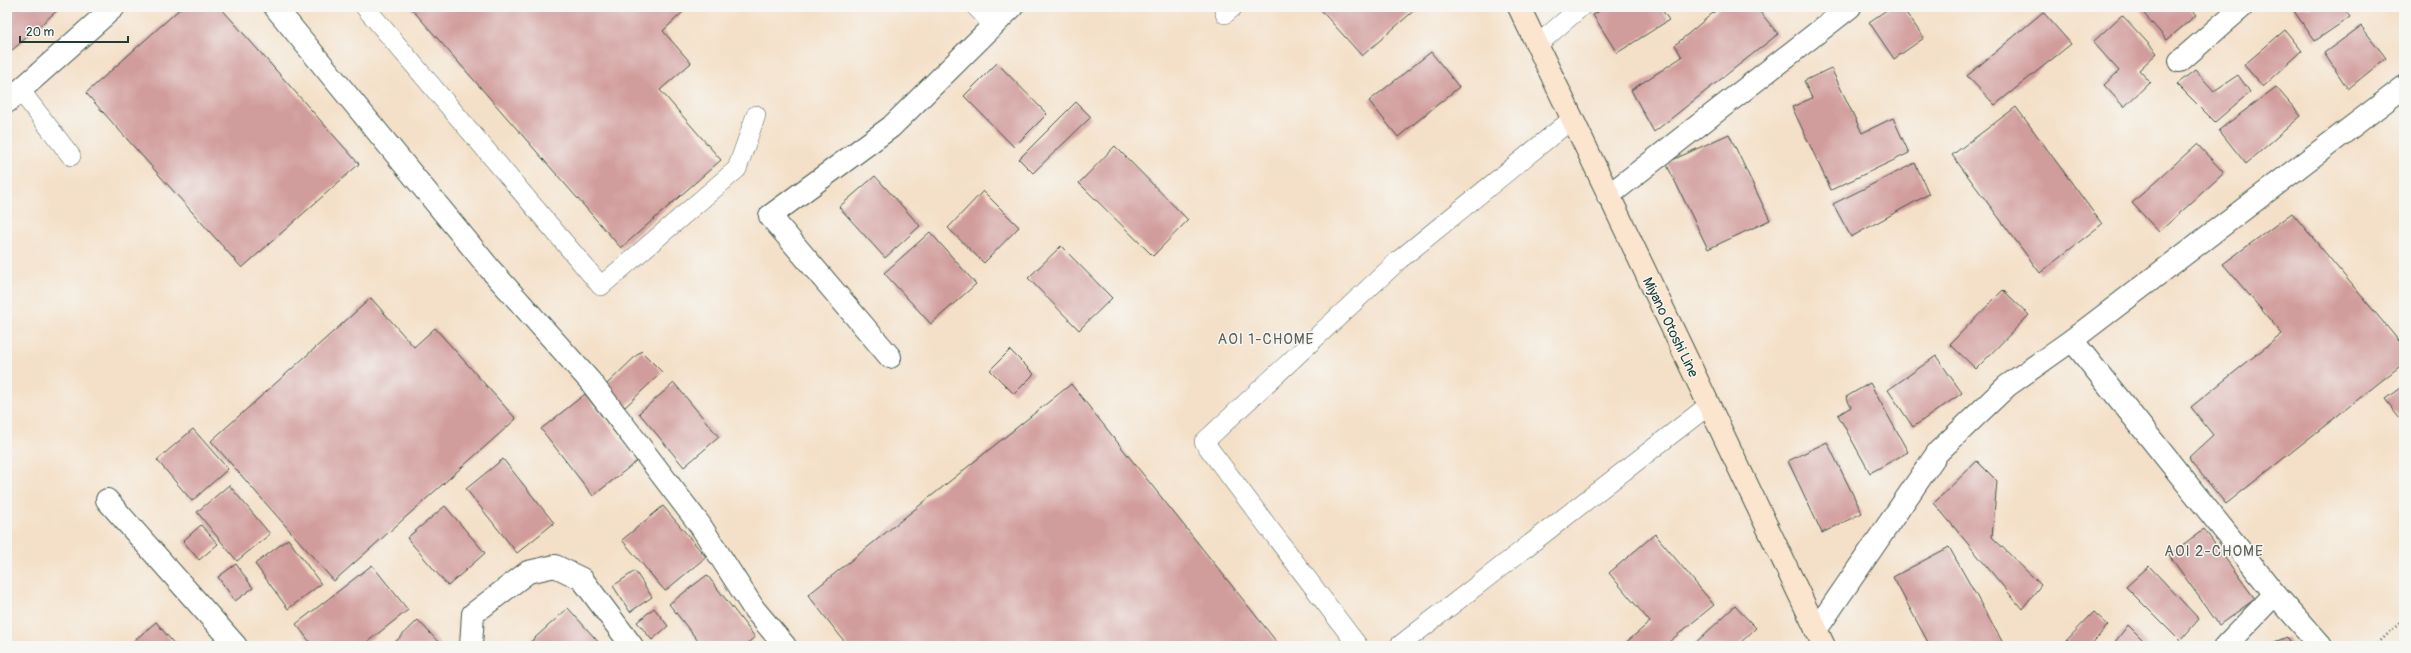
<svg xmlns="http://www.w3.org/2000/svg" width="2411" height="653" viewBox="0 0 2411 653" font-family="Pangolin,sans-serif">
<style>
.building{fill:#d19d9c}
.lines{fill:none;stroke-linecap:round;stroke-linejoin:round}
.service-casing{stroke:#3f554a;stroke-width:20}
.minor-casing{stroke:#3f554a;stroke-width:24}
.tertiary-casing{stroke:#3f554a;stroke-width:24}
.secondary-casing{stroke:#3f554a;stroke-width:24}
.path{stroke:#3f554a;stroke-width:2.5;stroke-dasharray:1 3;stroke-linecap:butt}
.service{stroke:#fff;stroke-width:19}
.minor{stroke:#fff;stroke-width:22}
.tertiary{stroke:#fff;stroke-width:22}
.secondary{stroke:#fbe5cf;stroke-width:22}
.labels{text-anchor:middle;stroke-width:3;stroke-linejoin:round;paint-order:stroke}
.street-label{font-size:14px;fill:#1f3d34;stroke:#f6f6f2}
.neighbourhood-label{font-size:15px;letter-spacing:1px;fill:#5d5f58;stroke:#f6f6f2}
</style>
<rect width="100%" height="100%" fill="#f6f6f2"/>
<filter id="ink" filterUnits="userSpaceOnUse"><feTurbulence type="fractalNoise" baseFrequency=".025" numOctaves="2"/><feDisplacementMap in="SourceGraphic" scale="8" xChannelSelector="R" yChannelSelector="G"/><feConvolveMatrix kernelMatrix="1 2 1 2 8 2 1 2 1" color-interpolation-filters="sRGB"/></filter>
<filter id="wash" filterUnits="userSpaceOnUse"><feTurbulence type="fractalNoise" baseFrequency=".012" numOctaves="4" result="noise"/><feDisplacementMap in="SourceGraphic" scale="16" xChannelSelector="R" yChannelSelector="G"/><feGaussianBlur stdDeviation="0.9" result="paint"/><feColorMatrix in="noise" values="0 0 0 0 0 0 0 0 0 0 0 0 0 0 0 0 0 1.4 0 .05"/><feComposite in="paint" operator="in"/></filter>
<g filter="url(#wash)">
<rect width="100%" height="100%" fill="#f4e0c8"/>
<g id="blocks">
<!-- building -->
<g class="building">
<polygon points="7,7 61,7 9,53 7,51"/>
<polygon points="182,7 220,7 359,164 242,268 86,93"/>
<polygon points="410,7 688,7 663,31 691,63 660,90 721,160 621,248"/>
<polygon points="1318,7 1418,7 1362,56"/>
<polygon points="1606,7 1660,7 1669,20 1617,53 1593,15"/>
<polygon points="1720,7 1756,7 1778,34 1654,132 1631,90 1682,57 1675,45"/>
<polygon points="1891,7 1902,7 1924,38 1894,59 1869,22"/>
<polygon points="2138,7 2189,7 2196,15 2167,40"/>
<polygon points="2291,7 2343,7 2350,17 2315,41"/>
<polygon points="2043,12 2071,44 1995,105 1967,76"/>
<polygon points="2122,15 2157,53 2139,70 2150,82 2124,107 2104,85 2119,71 2093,42"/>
<polygon points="2361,26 2386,58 2348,89 2324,53"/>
<polygon points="2285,30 2302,51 2263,87 2244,65"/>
<polygon points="1431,52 1459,87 1398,137 1369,101"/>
<polygon points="997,63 1047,114 1014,147 964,96"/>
<polygon points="1831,68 1862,133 1893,118 1909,153 1831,190 1792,107 1812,98 1804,81"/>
<polygon points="2195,70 2214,91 2238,75 2250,92 2215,122 2177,84"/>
<polygon points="2276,87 2301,116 2246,164 2219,130"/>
<polygon points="1076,102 1091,117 1033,173 1019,159"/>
<polygon points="2016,107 2102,224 2040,273 1952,155"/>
<polygon points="1729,134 1770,220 1708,249 1666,163"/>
<polygon points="2197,144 2224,173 2159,232 2132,203"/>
<polygon points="1115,146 1188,220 1153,256 1079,183"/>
<polygon points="1915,163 1929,194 1851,237 1833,204"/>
<polygon points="875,176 920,226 885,258 839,207"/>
<polygon points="983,191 1019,227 984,263 948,228"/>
<polygon points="2292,213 2404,347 2404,363 2226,504 2188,458 2213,435 2191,407 2282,334 2223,264"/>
<polygon points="930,232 976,284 931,324 884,273"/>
<polygon points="1061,246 1112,298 1079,330 1028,278"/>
<polygon points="2003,290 2029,315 1976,369 1950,344"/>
<polygon points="371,298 414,347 435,328 516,419 334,581 211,441"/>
<polygon points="1010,350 1034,374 1014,394 990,370"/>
<polygon points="641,351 662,372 625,407 605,386"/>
<polygon points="1936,356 1962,393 1913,427 1888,390"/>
<polygon points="674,383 719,437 684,467 639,413"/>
<polygon points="1870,383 1908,452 1870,473 1838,415 1851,407 1846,397"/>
<polygon points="1071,384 1280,646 848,646 808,595"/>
<polygon points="2404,385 2404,423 2385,399"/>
<polygon points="585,394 637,461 593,496 541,429"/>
<polygon points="193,429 228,469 192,501 157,460"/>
<polygon points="1827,442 1862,513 1822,533 1788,461"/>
<polygon points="503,459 554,523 517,553 466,489"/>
<polygon points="1977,461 1997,481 1992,537 2041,585 2022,609 1934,503"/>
<polygon points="229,485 270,534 237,561 197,512"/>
<polygon points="445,506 485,553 448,586 407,538"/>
<polygon points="663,506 706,557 665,591 622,540"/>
<polygon points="201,525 218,544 199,560 183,541"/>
<polygon points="2204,529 2255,599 2219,625 2169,555"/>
<polygon points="1655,534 1714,605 1664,646 1622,646 1650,622 1609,573"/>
<polygon points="288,539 321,584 288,609 255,564"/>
<polygon points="1949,547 2003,643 1997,646 1930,646 1893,577"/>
<polygon points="236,564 253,588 235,601 218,577"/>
<polygon points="372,565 408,610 362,646 313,646 296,624"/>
<polygon points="2149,566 2199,619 2180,641 2126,587"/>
<polygon points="635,571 652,597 630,612 613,586"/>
<polygon points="707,575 755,637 744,646 702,646 669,604"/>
<polygon points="1735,606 1756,628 1737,646 1692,646"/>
<polygon points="568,608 602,646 526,646"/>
<polygon points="654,608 668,626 652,640 637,622"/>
<polygon points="2094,612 2108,625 2090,646 2061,646"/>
<polygon points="418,620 442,646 391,646"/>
<polygon points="156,622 176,646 128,646"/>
<polygon points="2128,625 2149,646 2112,646"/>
<polygon points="2287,637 2291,646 2265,646"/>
</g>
</g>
</g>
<g filter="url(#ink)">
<use href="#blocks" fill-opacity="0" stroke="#3f554a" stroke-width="1"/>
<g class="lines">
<!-- service casing -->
<g class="service-casing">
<g id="service">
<polyline points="365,7 601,286 737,169 756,115"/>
<polyline points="976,7 994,25"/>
<polyline points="1225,14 1233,7"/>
<polyline points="1537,45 1581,7"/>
<polyline points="20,90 71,156"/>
<polyline points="1358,646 1204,442 1399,260 1572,119"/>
<polyline points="1399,646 1709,405"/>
</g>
</g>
<!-- minor casing -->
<g class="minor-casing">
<g id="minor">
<polyline points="275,7 490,269 590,381 700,525 754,609 785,646"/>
<polyline points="2180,61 2242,7"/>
<polyline points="1608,196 1850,7"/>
<polyline points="2072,340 2275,594 2321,646"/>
<polyline points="890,357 770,216 891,127 1012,7"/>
<polyline points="107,500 236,646"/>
<polyline points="1816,630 1938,452 2007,386 2072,340 2404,87"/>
<polyline points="471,646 473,614 528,572 555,566 582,579 632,646"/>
<polyline points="2225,646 2275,594"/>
</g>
</g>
<!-- tertiary casing -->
<g class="tertiary-casing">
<polyline id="tertiary" points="7,102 114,7"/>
</g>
<!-- secondary casing -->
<g class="secondary-casing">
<polyline id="secondary" points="1519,7 1824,646"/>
</g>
<!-- path -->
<polyline class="path" points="2375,646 2404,619"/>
<!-- service -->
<use href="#service" class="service"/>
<!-- minor -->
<use href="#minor" class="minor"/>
<!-- tertiary -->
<use href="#tertiary" class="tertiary"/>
<!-- secondary -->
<use href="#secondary" class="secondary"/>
</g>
</g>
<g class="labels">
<!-- street labels -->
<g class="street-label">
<text transform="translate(1671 327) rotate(64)" y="5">Miyano Otoshi Line</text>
</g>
<!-- neighbourhood labels -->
<g class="neighbourhood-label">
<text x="1266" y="344">AOI 1-CHOME</text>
<text x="2214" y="556">AOI 2-CHOME</text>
</g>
</g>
<!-- margin -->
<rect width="2411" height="653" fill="none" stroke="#f6f6f2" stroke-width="24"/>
<!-- scale -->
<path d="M20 36v6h108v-6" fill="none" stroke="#1f3d34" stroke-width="2"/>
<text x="26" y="36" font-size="12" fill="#1f3d34" stroke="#f6f6f2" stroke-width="3" paint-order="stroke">20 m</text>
</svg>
